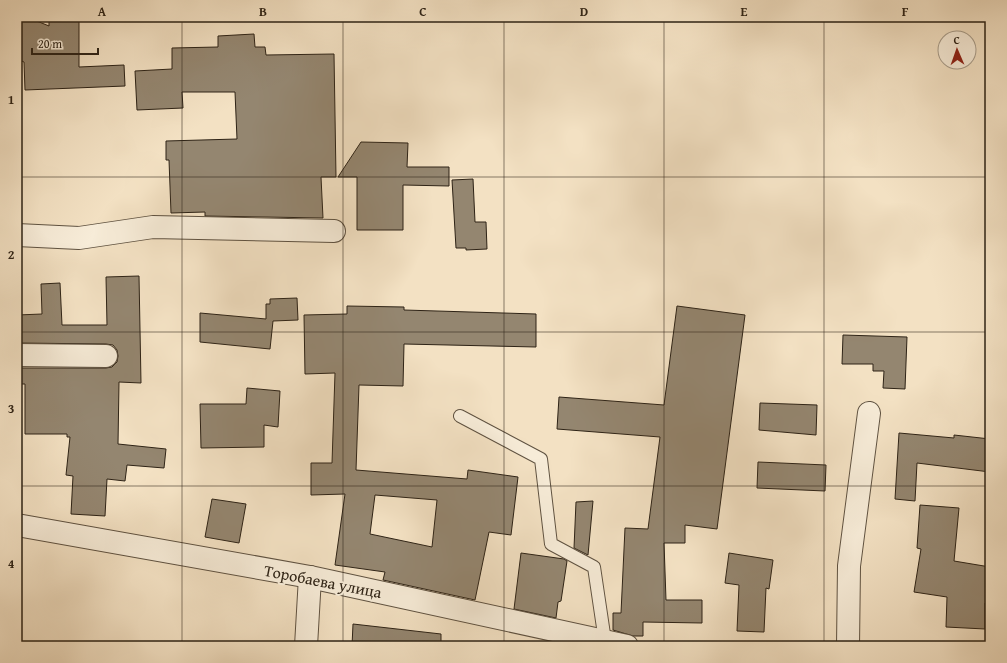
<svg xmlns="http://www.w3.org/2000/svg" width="1007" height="663" viewBox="0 0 1007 663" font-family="'Gentium Book Plus',serif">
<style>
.building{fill:#948670;stroke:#2e2316;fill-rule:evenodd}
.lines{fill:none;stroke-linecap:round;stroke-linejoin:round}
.service-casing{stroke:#5f5241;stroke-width:14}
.minor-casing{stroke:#5f5241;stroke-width:24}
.service{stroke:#f7ecd8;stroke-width:12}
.minor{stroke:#f7ecd8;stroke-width:22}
.grid{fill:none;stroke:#2e2316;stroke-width:1;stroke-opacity:0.55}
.labels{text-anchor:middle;stroke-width:4;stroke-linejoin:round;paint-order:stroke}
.street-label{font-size:16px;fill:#2e2316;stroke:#f7ecd8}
.neatline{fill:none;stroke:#2e2316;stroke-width:1.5}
.grid-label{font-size:13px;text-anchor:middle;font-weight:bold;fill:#2e2316}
</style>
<rect width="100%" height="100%" fill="#f3e1c3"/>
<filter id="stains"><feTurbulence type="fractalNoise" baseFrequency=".005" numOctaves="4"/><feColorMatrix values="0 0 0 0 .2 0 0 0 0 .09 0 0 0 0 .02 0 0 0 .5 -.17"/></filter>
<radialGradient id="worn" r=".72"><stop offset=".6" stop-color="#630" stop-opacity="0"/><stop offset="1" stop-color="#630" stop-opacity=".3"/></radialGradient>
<!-- building -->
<g class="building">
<polygon points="17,17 27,17 49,26 49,17 79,17 79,67 124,65 125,86 25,90 24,62 17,59"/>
<polygon points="254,34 255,47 265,47 266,55 334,54 336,177 321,177 323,218 205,216 205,212 171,213 169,160 166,160 166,141 237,139 235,92 182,92 183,108 137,110 135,71 172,69 172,48 218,47 218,36"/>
<polygon points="361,142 408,143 407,167 449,167 449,186 403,185 403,230 357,230 357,177 338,177"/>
<polygon points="473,179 475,222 486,222 487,249 466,250 466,248 456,248 452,180"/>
<polygon points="139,276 141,383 119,382 118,444 166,449 164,468 127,465 125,481 107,479 105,516 71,514 73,476 66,475 70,437 67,437 67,434 25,434 25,384 17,384 17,368 106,368 112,367 117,362 118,356 117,350 113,345 106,344 17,343 17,315 42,314 41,284 60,283 62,325 107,325 106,277"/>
<polygon points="297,298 298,320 273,321 270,349 200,342 200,313 266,319 266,304 270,304 270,299"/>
<path d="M347,306L404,307V310L536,314V347L404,344L403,386L359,385L356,470L467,479L468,470L518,477L511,535L489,532L475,600L383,580L385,572L335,565L345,494L311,495V463H332L335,373L305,374L304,315L347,314ZM375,495L437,500L432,547L370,534Z"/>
<polygon points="677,306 745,315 717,529 685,525 685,543 664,543 666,600 702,600 702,623 643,622 643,636 633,636 613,630 613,613 621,613 625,528 648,529 660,437 557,429 559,397 664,405"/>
<polygon points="843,335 907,337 905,389 883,388 884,371 873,371 873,364 842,364"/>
<polygon points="247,388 280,391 278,427 264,425 264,447 201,448 200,404 246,404"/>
<polygon points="760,403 817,405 816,435 759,430"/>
<polygon points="899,433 954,438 954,435 990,439 990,472 917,463 915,501 895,499"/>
<polygon points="758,462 826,465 825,491 757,488"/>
<polygon points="212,499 246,504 239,543 205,537"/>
<polygon points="593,501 588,555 574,548 576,502"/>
<polygon points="920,505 959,508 954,561 990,567 990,604 985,603 985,629 946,627 947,597 914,592 921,549 917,548"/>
<polygon points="521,553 564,559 567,561 561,601 558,602 556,618 514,609"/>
<polygon points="729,553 773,560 769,589 766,588 764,632 737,631 739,585 725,583"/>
<polygon points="353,624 441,634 441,646 352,646"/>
</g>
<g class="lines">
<!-- service casing -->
<g class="service-casing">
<polyline id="service" points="460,416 541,459 551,544 594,567 605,641"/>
</g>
<!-- minor casing -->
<g class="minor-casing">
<g id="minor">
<polyline points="17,235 79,238 153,227 334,231"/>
<polyline points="17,355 106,356"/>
<polyline points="17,525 310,577 627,646"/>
<polyline points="306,646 310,577"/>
<polyline points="848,646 849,566 869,413"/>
</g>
</g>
<!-- service -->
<use href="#service" class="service"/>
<!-- minor -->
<use href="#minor" class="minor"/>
</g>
<!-- grid -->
<path class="grid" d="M182,17V646M343,17V646M504,17V646M664,17V646M824,17V646M17,177H990M17,332H990M17,486H990"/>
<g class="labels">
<!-- street labels -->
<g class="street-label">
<text transform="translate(323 581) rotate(11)" y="6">Торобаева улица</text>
</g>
</g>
<!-- margin -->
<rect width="1007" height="663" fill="none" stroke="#f3e1c3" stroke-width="44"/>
<!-- north arrow -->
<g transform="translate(957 50) rotate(358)"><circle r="19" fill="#f7ecd8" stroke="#a79c8a"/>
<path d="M0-3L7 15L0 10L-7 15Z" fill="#8f2418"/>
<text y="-6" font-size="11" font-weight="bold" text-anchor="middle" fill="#2e2316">С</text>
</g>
<!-- scale -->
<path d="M32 48v6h66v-6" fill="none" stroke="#2e2316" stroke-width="2"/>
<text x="38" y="48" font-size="12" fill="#2e2316" stroke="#f7ecd8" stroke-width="3" paint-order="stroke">20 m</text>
<rect x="22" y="22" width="963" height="619" class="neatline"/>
<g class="grid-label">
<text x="102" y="16">A</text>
<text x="263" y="16">B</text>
<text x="423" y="16">C</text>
<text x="584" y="16">D</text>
<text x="744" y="16">E</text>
<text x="905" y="16">F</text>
<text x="11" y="104">1</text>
<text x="11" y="259">2</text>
<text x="11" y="413">3</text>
<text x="11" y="568">4</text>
</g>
<rect width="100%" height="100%" filter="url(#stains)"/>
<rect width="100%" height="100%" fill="url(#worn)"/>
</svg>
